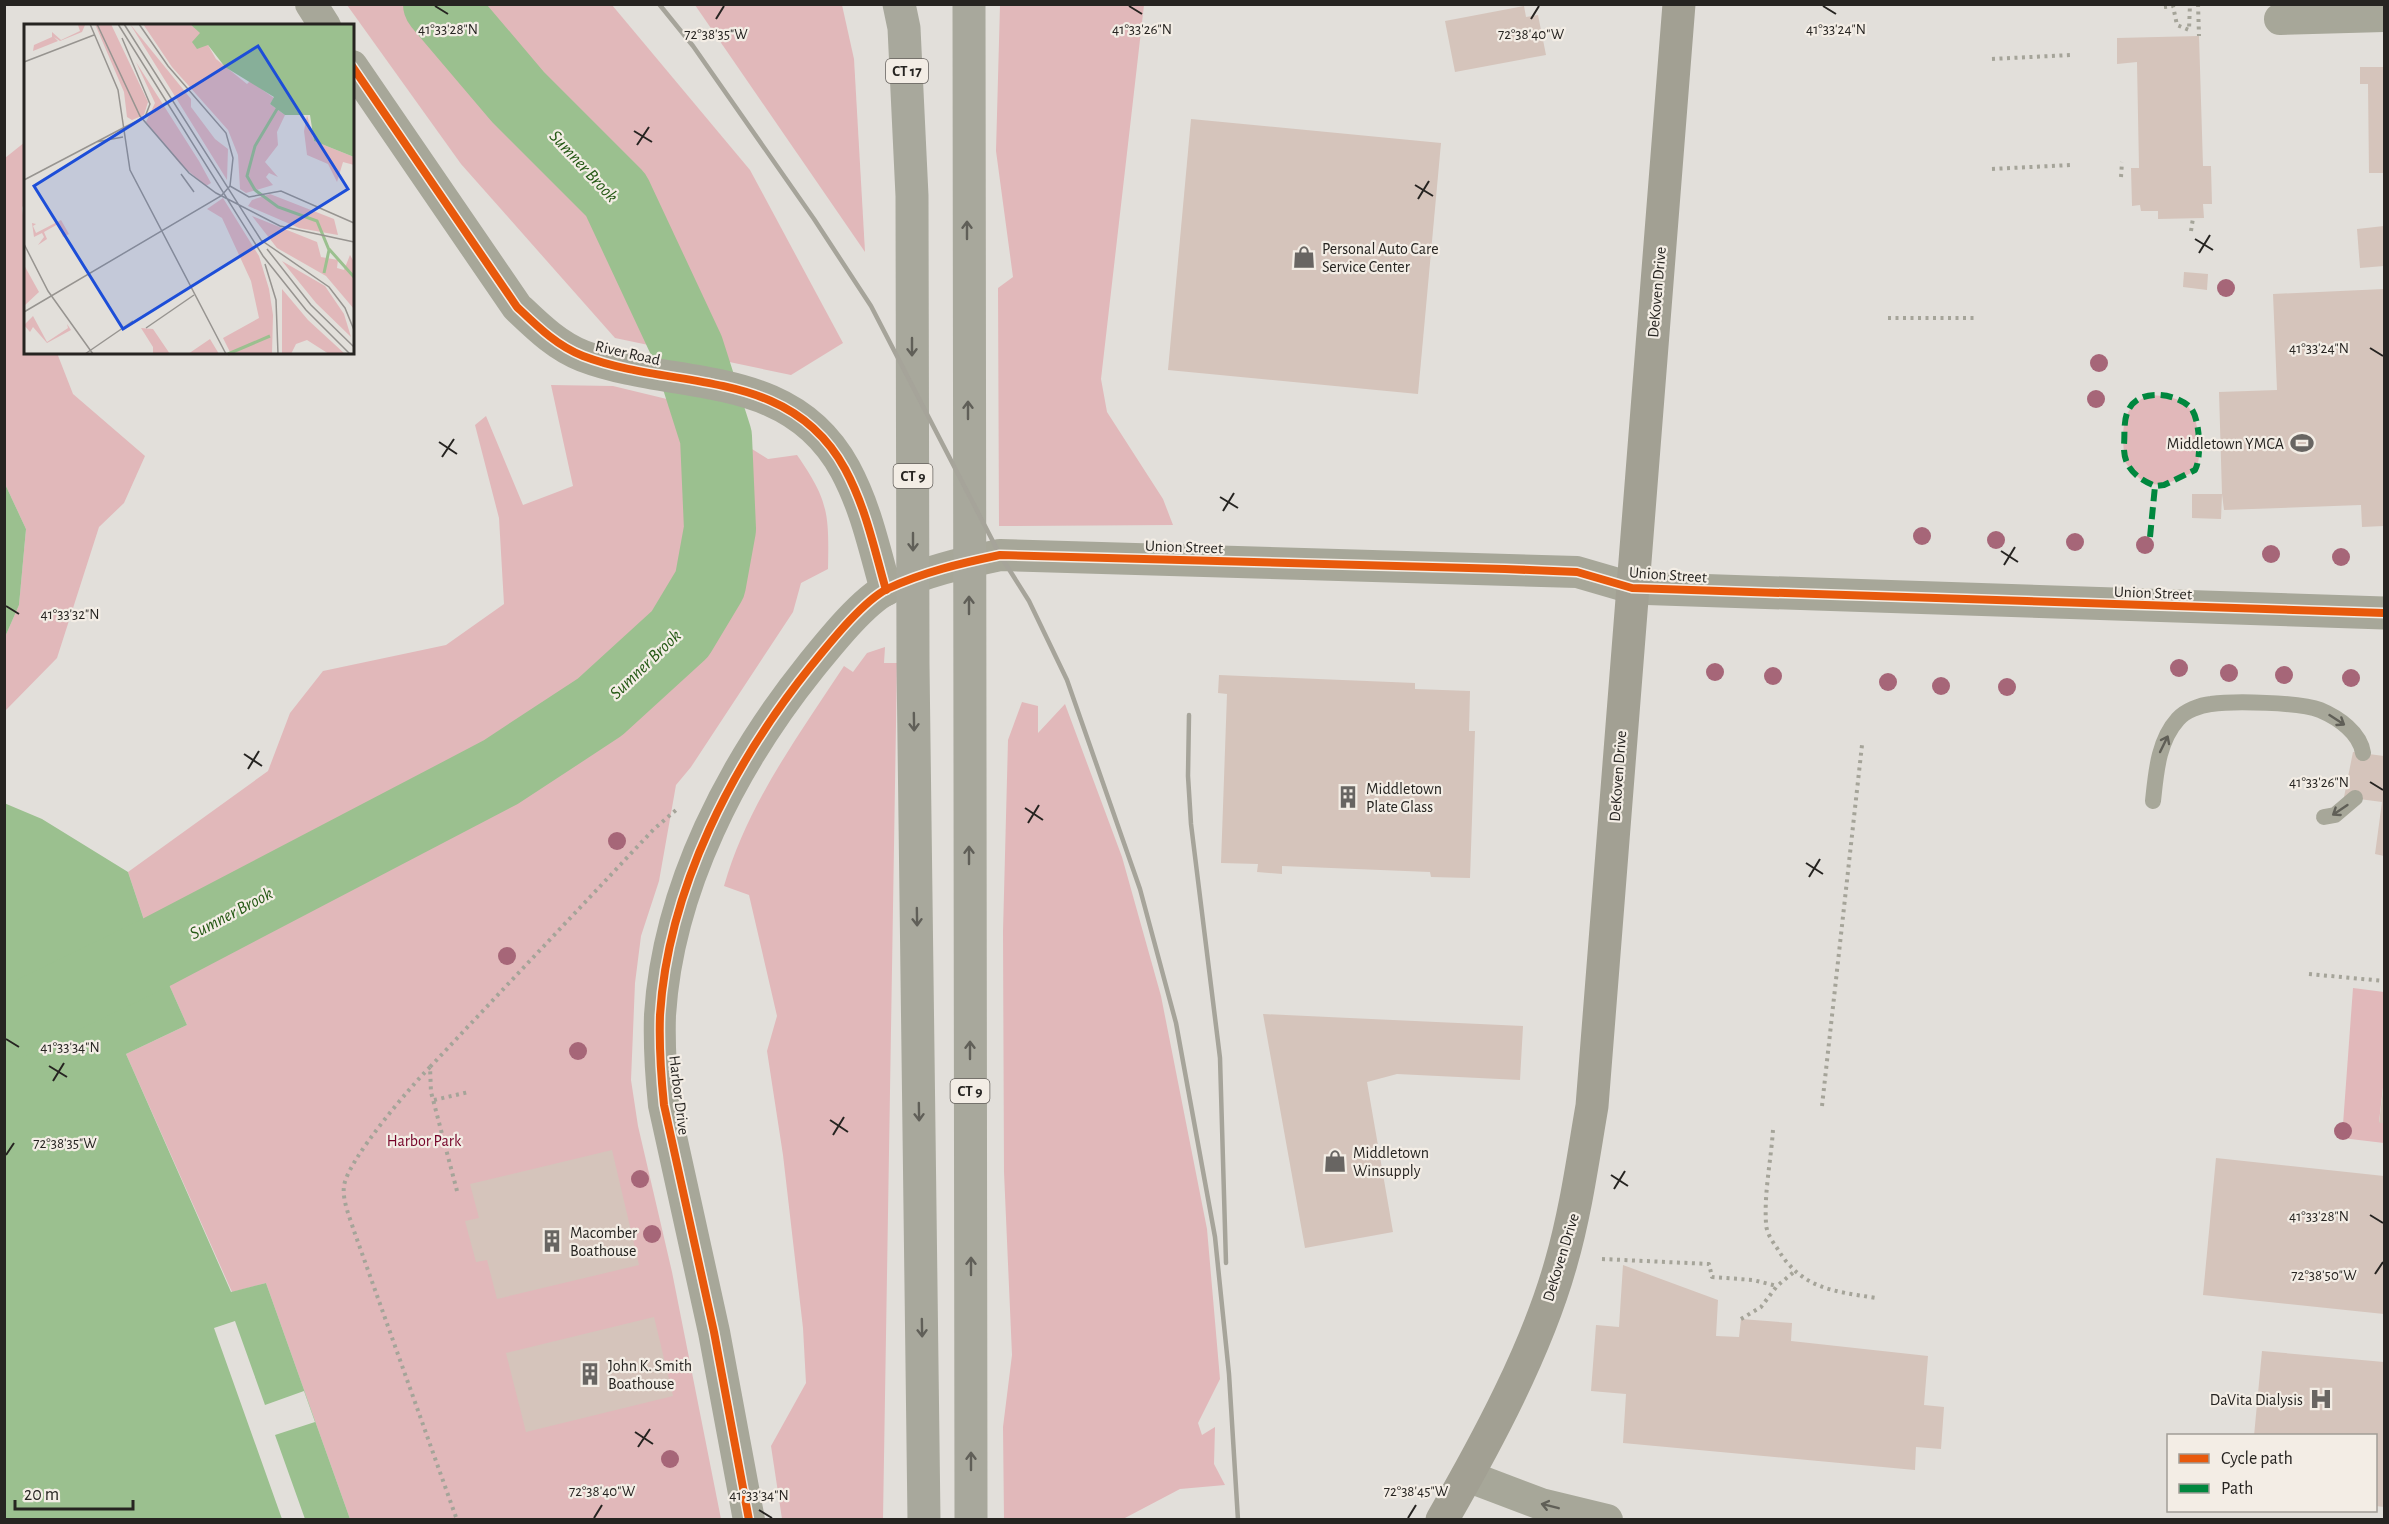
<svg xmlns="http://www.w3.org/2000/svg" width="2389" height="1524" viewBox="0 0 2389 1524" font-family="'Alegreya Sans',sans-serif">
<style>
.green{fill:#e1b8ba}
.water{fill:#9bc08f}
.pier{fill:#e2dfda}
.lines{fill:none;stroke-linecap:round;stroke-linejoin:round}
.river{stroke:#9bc08f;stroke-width:72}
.building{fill:#d5c4bb}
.path{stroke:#a5a499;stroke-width:4;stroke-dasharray:3 4.5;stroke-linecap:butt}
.service{stroke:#a7a799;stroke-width:16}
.minor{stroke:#a7a799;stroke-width:32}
.tertiary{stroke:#a7a799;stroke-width:33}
.primary{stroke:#a2a093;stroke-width:33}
.motorway{stroke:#a8a89c;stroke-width:33}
.rail{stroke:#a6a49a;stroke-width:4.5}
.quiet{stroke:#00873e;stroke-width:6;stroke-dasharray:12 6;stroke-linecap:butt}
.cycleway-casing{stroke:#f3ede5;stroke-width:11}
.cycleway{stroke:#e8590c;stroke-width:8}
.tree{fill:#a66678}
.oneway{stroke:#605f58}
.oneway2{stroke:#605f57}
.ticks{fill:none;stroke:#262421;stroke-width:2}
.labels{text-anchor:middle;stroke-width:4.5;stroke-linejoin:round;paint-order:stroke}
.shield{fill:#f3ede5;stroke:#64605c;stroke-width:1.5}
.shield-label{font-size:15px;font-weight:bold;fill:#262421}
.poi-label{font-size:16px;fill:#262421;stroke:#f3ede5;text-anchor:start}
.street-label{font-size:16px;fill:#262421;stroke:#f3ede5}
.park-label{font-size:16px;fill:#750328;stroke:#f3ede5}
.water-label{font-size:18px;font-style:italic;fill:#245814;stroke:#f3ede5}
.inset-river{fill:none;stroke:#9bc08f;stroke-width:3}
.inset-road{fill:none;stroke:#979490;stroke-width:1.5}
.view{fill:#1d4ed8;fill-opacity:0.15;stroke:#1d4ed8;stroke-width:3}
.inset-edge{fill:none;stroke:#262421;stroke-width:3}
.ticks-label{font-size:15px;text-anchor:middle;fill:#262421;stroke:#f3ede5;stroke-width:4.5;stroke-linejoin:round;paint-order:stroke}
</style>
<rect width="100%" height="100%" fill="#e2dfda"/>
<!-- green -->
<g class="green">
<polygon points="347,5 612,5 750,170 843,343 791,375 615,338 461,164"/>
<polygon points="695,5 842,5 854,59 865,252"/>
<polygon points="1000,5 1144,5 1101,379 1107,412 1163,499 1173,525 999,526 998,288 1013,277 996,151"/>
<polygon points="25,142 25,201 22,208 26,238 26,352 57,353 73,394 145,456 124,503 99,527 57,658 5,711 5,637 19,605 26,529 5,484 5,158"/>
<path d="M551,385L613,386L675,401L768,459L797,455C829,501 829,514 828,569L801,583L793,612L691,767L676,785L659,881L641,936L635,983L631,1080L638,1126L672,1272L721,1519H350L266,1283L232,1292L126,1054L187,1025L155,953L128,872L268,771L290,713L323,671L446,645L504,604L499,518L475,425L486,416L523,505L573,486Z"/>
<path d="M2151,395C2181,397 2194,402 2198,433C2199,443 2201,456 2197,465C2195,472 2189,474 2183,477C2156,489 2143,488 2125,462C2122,432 2119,405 2151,395Z"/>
<path d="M885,647L884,663H897L883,1519H782L771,1446L806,1383L803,1328L783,1155L767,1051L777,1016L749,895L724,886C747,805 798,736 844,666L853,672L867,653Z"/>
<polygon points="1022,702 1038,706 1038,733 1065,704 1122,857 1161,996 1207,1229 1220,1379 1198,1423 1202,1435 1215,1427 1214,1464 1225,1485 1180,1489 1123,1519 1004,1519 1003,1427 1012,1355 1004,1172 1003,932 1008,740"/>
<polygon points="2353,988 2384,992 2384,1079 2379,1122 2384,1123 2384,1143 2342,1138"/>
</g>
<!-- water -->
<g class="water">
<polygon points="5,484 26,529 19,605 5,637"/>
<polygon points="4,803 42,819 128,872 155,953 187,1025 126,1054 231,1292 266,1283 350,1519 5,1519"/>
</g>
<!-- pier -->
<polygon class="pier" points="235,1321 265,1405 304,1391 315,1422 275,1435 305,1519 282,1519 214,1328"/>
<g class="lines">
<!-- river -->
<polyline class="river" points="4,1026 155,953 501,772 600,707 680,634 710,584 720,529 716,437 688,349 616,195 518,97 439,4"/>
</g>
<!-- building -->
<g class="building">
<polygon points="1524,6 1526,17 1538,15 1546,55 1455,72 1445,21"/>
<polygon points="2199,36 2203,166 2211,166 2212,204 2203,204 2204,218 2158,219 2158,211 2141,211 2140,205 2132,206 2131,168 2139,168 2137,62 2117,64 2117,38"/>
<polygon points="2360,67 2384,67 2384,173 2369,173 2368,84 2360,84"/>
<polygon points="1191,119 1441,143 1418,394 1168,370"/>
<polygon points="2384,226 2384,266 2360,268 2357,229"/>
<polygon points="2184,272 2208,274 2207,290 2183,287"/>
<polygon points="2384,289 2384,526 2362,527 2361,505 2224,510 2222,494 2221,519 2192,518 2192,494 2222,494 2219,392 2277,390 2273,294"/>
<polygon points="1219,675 1415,683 1415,689 1470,691 1469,731 1475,731 1470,878 1431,877 1430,872 1282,866 1282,874 1257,872 1258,864 1221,863 1227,694 1218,693"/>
<polygon points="2353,752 2384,756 2384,856 2375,854 2382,802 2344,797"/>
<polygon points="1263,1014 1523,1026 1520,1080 1397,1074 1367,1082 1393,1232 1305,1248"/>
<polygon points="2383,1090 2384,1090 2384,1123 2379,1123"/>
<polygon points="612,1150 639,1265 497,1299 487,1260 476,1262 465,1221 479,1218 470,1184"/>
<polygon points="2216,1158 2384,1176 2384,1314 2203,1295"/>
<polygon points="1623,1265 1718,1300 1716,1336 1739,1337 1741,1319 1792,1323 1791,1341 1928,1356 1924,1405 1944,1407 1941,1449 1916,1447 1915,1470 1623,1443 1626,1394 1591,1391 1596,1325 1619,1327"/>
<polygon points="654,1317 673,1396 526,1432 506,1353"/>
<polygon points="2262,1351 2384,1362 2384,1507 2376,1506 2376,1436 2254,1436"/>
</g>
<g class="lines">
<!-- path -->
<g class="path">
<polyline points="2198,4 2199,36"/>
<polyline points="2164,7 2173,6 2177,25 2189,30 2190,4"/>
<polyline points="1992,59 2070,55"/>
<polyline points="1992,169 2070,165"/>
<polyline points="2121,177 2122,162"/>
<polyline points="2191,231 2193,218"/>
<polyline points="1888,318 1976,318"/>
<polyline points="2309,974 2384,981"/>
<path d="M430,1067C410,1087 347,1161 344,1186C342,1200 350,1218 354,1231L457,1520"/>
<polyline points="434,1100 469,1092"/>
<polyline points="1822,1106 1862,745"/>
<path d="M1773,1130C1771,1160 1764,1193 1766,1223C1766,1232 1772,1241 1777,1248C1801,1289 1833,1291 1876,1298"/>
<polyline points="457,1191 431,1092 430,1067 654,829 676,810"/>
<polyline points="1602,1259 1709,1264 1712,1277 1753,1280 1777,1286"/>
<polyline points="1741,1319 1761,1307 1777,1286 1795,1271"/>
</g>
<!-- service -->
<g class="service">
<path d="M2153,801C2156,773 2158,741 2178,719C2185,711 2200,705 2211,704C2233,701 2300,702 2320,710C2339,718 2360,733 2363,753"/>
<polyline points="2324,817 2335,815 2355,798"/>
</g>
<!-- minor -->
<g class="minor">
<polyline points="311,4 325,26"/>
<polyline points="2280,19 2384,16"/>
<path d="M352,66L517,307C537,326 557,346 583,356C675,391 789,366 845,469C866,508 874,548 886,590"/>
<polyline points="1467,1476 1541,1504 1607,1520"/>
<path d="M749,1520L714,1332L664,1105C661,1076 659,1045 660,1015C668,888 733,763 811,666C829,644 862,602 887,589C923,572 962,563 1000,555L1577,572L1632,588"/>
</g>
<!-- tertiary -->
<polyline class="tertiary" points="1632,588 2384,613"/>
<!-- primary -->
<path class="primary" d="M1442,1520C1487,1442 1537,1349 1561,1263C1576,1211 1583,1158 1592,1106L1679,4"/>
<!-- motorway -->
<g class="motorway">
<polyline points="899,4 904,28 912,196 913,664 924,1520"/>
<polyline points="969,4 971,1520"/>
</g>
<!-- rail -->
<g class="rail">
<polyline points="659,4 693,46 814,219 871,306 1000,555 1029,601 1067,680 1140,889 1176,1023 1215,1237 1229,1374 1238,1520"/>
<polyline points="1189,715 1188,776 1191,824 1220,1058 1226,1263"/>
</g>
<!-- quiet -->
<path class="quiet" d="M2150,537L2155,486C2136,478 2123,467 2124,445C2125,434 2123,419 2129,409C2140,388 2175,393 2190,407C2200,417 2202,458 2195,470L2164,485L2155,486"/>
<!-- cycleway casing -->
<g class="cycleway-casing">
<g id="cycleway">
<path d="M352,66L517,307C537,326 557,346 583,356C675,391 789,366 845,469C866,508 874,548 886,590"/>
<path d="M749,1520L714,1332L664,1105C661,1076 659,1045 660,1015C668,888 733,763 811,666C829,644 862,602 887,589C923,572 962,563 1000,555L1505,569L1577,572L1632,588L2384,613"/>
</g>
</g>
<!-- cycleway -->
<use href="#cycleway" class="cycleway"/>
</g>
<!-- trees -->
<g class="tree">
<circle cx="2226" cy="288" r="9"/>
<circle cx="2099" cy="363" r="9"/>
<circle cx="2096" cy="399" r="9"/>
<circle cx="1922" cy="536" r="9"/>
<circle cx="1996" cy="540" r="9"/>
<circle cx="2075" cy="542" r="9"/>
<circle cx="2145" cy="545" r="9"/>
<circle cx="2271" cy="554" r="9"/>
<circle cx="2341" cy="557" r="9"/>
<circle cx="2179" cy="668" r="9"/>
<circle cx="1715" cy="672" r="9"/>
<circle cx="2229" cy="673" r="9"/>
<circle cx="2284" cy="675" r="9"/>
<circle cx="1773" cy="676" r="9"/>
<circle cx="2351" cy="678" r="9"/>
<circle cx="1888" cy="682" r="9"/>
<circle cx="1941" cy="686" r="9"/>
<circle cx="2007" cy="687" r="9"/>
<circle cx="617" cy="841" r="9"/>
<circle cx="507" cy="956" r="9"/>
<circle cx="578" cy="1051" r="9"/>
<circle cx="2343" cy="1131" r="9"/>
<circle cx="640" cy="1179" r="9"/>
<circle cx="652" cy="1234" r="9"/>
<circle cx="670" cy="1459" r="9"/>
</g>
<!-- one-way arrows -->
<defs><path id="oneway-shaft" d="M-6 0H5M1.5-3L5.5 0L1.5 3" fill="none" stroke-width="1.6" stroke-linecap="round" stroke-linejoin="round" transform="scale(1.5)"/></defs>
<g class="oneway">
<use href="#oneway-shaft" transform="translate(967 230) rotate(-90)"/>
<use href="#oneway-shaft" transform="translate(912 347) rotate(90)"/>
<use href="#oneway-shaft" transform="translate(968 410) rotate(-90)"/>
<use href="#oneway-shaft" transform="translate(913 542) rotate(90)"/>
<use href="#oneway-shaft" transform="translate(969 605) rotate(-90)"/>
<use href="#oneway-shaft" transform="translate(914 722) rotate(89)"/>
<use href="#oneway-shaft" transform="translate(969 855) rotate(-90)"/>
<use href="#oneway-shaft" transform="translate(917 917) rotate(89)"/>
<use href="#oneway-shaft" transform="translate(970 1050) rotate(-90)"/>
<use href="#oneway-shaft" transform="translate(919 1112) rotate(89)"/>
<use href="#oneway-shaft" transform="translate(971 1266) rotate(-90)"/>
<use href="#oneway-shaft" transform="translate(922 1328) rotate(89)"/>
<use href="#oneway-shaft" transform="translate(971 1461) rotate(-90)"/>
</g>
<g class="oneway2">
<use href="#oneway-shaft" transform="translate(2337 720) rotate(33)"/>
<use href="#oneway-shaft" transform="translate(2164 744) rotate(-64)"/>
<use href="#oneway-shaft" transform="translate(2340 810) rotate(146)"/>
<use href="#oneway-shaft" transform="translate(1550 1506) rotate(-166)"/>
</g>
<!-- ticks -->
<path class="ticks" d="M435,6L448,14M1129,6L1142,14M1823,6L1836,14M716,19L724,6M1531,19L1539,6M634,131L652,142M637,145L649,127M1415,185L1433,196M1418,199L1429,181M2195,239L2213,250M2199,253L2210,235M2370,348L2383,356M439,442L457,454M442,457L454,439M1220,497L1238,508M1223,511L1234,493M2001,551L2018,562M2004,565L2015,547M6,606L19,614M244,754L262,766M248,769L259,751M2370,782L2383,790M1025,808L1043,820M1028,823L1039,805M1806,863L1823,874M1809,877L1820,859M6,1039L19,1047M49,1066L67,1077M53,1081L64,1063M830,1120L848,1132M833,1135L844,1117M6,1155L14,1143M1611,1175L1628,1186M1614,1189L1625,1171M2370,1215L2383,1223M2375,1274L2383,1262M635,1432L653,1444M638,1447L650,1429M759,1510L772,1518M594,1518L602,1505M1408,1518L1416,1505"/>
<!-- icons -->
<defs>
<g id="shop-bare" transform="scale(1.8)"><path d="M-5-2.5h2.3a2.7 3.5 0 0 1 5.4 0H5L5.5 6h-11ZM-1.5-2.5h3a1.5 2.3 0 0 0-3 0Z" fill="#686562" stroke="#f3ede5" stroke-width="2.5" paint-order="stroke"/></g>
<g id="stadium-bare" transform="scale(1.8)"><path d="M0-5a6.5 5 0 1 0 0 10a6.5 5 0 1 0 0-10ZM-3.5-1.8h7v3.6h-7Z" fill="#686562" stroke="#f3ede5" stroke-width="2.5" paint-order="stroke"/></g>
<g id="building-bare" transform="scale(1.8)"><path d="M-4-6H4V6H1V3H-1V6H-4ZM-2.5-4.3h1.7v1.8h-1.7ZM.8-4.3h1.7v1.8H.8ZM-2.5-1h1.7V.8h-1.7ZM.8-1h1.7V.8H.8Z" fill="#686562" stroke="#f3ede5" stroke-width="2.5" paint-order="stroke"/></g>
<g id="hospital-bare" transform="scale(1.8)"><path d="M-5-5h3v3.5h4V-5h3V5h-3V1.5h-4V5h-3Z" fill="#686562" stroke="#f3ede5" stroke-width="2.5" paint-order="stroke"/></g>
</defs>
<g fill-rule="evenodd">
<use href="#shop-bare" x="1304" y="257"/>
<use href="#stadium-bare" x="2302" y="443"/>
<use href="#building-bare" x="1348" y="797"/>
<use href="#shop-bare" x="1335" y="1161"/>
<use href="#building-bare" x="552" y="1241"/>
<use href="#building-bare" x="590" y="1374"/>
<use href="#hospital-bare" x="2321" y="1399"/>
</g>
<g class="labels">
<!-- shield labels -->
<g class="shield">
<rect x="886" y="59" width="42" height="24" rx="4.5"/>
<rect x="893.5" y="464" width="39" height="24" rx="4.5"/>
<rect x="950.5" y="1079" width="39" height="24" rx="4.5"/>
</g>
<g class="shield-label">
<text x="907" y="76">CT 17</text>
<text x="913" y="481">CT 9</text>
<text x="970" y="1096">CT 9</text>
</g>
<!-- poi labels -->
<g class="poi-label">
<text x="1322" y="254">Personal Auto Care<tspan x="1322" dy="18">Service Center</tspan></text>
<text x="2284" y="449" text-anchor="end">Middletown YMCA</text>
<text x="1366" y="794">Middletown<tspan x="1366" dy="18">Plate Glass</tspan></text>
<text x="1353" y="1158">Middletown<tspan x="1353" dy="18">Winsupply</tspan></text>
<text x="570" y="1238">Macomber<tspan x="570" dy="18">Boathouse</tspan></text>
<text x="608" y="1371">John K. Smith<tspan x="608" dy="18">Boathouse</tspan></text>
<text x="2303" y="1405" text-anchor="end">DaVita Dialysis</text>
</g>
<!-- street labels -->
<g class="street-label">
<text transform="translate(1656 292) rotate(-85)" y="6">DeKoven Drive</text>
<text transform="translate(628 352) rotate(13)" y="6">River Road</text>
<text transform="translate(1184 546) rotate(2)" y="6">Union Street</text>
<text transform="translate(1668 574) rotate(4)" y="6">Union Street</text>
<text transform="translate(2153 592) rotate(2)" y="6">Union Street</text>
<text transform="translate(1617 776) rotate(-86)" y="6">DeKoven Drive</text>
<text transform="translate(680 1095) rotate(83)" y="6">Harbor Drive</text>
<text transform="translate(1560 1257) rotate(-73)" y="6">DeKoven Drive</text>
</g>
<!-- park labels -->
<g class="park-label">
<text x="424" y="1146">Harbor Park</text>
</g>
<!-- water labels -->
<g class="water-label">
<text transform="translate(584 166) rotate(47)" y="6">Sumner Brook</text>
<text transform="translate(645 664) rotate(-44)" y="6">Sumner Brook</text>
<text transform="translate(231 913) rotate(-28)" y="6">Sumner Brook</text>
</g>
</g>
<!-- overview -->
<g transform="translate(24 24)">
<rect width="330" height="330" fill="#e2dfda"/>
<path d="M71,0H87L124,78L120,91L108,96L103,93L100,68ZM106,0L167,75V83L191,115L204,125L203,156ZM119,0H166L176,8L180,21H184L192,35L223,60L226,57L250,74L246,80L261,91L253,108L254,121L241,138L254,153L245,149L242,153L249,161L222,169L216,165L214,131L204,106L148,43ZM54,1H61L58,8L36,17L30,13L34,17L9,27L10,21L28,13V8L37,16L56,7ZM112,38L175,137L187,159L182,162L156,140L122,98L131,79ZM283,91L290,117L330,133V141L319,138L313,158L304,140L283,131L280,107ZM246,170L310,195L314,211L275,204L224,182L228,176ZM199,174L235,232L245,265L249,291L248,330H207L199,314L235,294L227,257L198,194L183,185ZM228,192L293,218L297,233L314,236L313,244L320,246L326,231L330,238V285L302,252L253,224ZM37,196L45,210L39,213L34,200L20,208L23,215L14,221L20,213L18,209L10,213L8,199L12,200L9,202L12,209ZM258,237L301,262L320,290L327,313L292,279ZM0,241L15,268L0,282ZM258,265L284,296L321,330H305L283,316L272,320L267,330H258ZM9,292L23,318L44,304L43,300L47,306L23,319L9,303L6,308L0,301ZM117,304L129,305L146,330H129V323ZM186,315L195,330H164Z" fill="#e1b8ba"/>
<path d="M166,0H330V133L290,117L286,91H261L246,80L250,73L201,43L184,21L173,25L168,18L176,9Z" fill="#9bc08f"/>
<path class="inset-river" d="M259,75L231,122L223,152L231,166L254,183L293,197L305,226L300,249M305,225L330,253M204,330L246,312"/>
<path class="inset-road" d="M66,0L94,66L106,146L202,330M73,0L116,92L165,149L192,169L256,202L330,218M94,0L239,232L282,286L326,330M100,0L237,216L305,263L321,284L330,306M98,14L126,80L121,93L99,104M0,38L70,11M72,118L99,113M157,150L170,168M0,156L99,104M206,162L225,173L257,167L330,199M0,220L24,267L69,330M243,225L287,281L330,323M241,240L252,276L254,330M0,288L197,172L206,162L209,134L202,109L144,42L115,0M122,304L170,271M61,330L109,297"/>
<path class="view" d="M234,22L324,165L99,305L10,162Z"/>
<rect width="330" height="330" class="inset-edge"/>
</g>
<g class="ticks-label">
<text x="1836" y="34">41°33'24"N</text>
<text x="448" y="34">41°33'28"N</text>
<text x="1142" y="34">41°33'26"N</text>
<text x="716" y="39">72°38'35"W</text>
<text x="1531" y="39">72°38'40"W</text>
<text x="2319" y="353">41°33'24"N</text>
<text x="70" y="619">41°33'32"N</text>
<text x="2319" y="787">41°33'26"N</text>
<text x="70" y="1052">41°33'34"N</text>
<text x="65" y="1148">72°38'35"W</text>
<text x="2319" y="1221">41°33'28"N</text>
<text x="2324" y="1280">72°38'50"W</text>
<text x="602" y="1496">72°38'40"W</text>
<text x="1416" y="1496">72°38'45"W</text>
<text x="759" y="1500">41°33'34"N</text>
</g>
<!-- border -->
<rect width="2389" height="1524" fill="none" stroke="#262421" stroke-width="12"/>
<!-- legend -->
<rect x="2167" y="1434" width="210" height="78" fill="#f3ede5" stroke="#a19d97" stroke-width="1.5"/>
<rect x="2179" y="1454" width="30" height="9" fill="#e8590c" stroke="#a19d97" stroke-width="1.5"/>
<text x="2221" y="1464" font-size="18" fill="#262421">Cycle path</text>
<rect x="2179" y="1484" width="30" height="9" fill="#00873e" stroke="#a19d97" stroke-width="1.5"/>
<text x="2221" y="1494" font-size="18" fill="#262421">Path</text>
<!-- scale -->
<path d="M15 1500v9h118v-9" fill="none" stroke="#262421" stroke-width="3"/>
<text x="24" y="1500" font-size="18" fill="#262421" stroke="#f3ede5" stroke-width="4.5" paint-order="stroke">20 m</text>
</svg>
